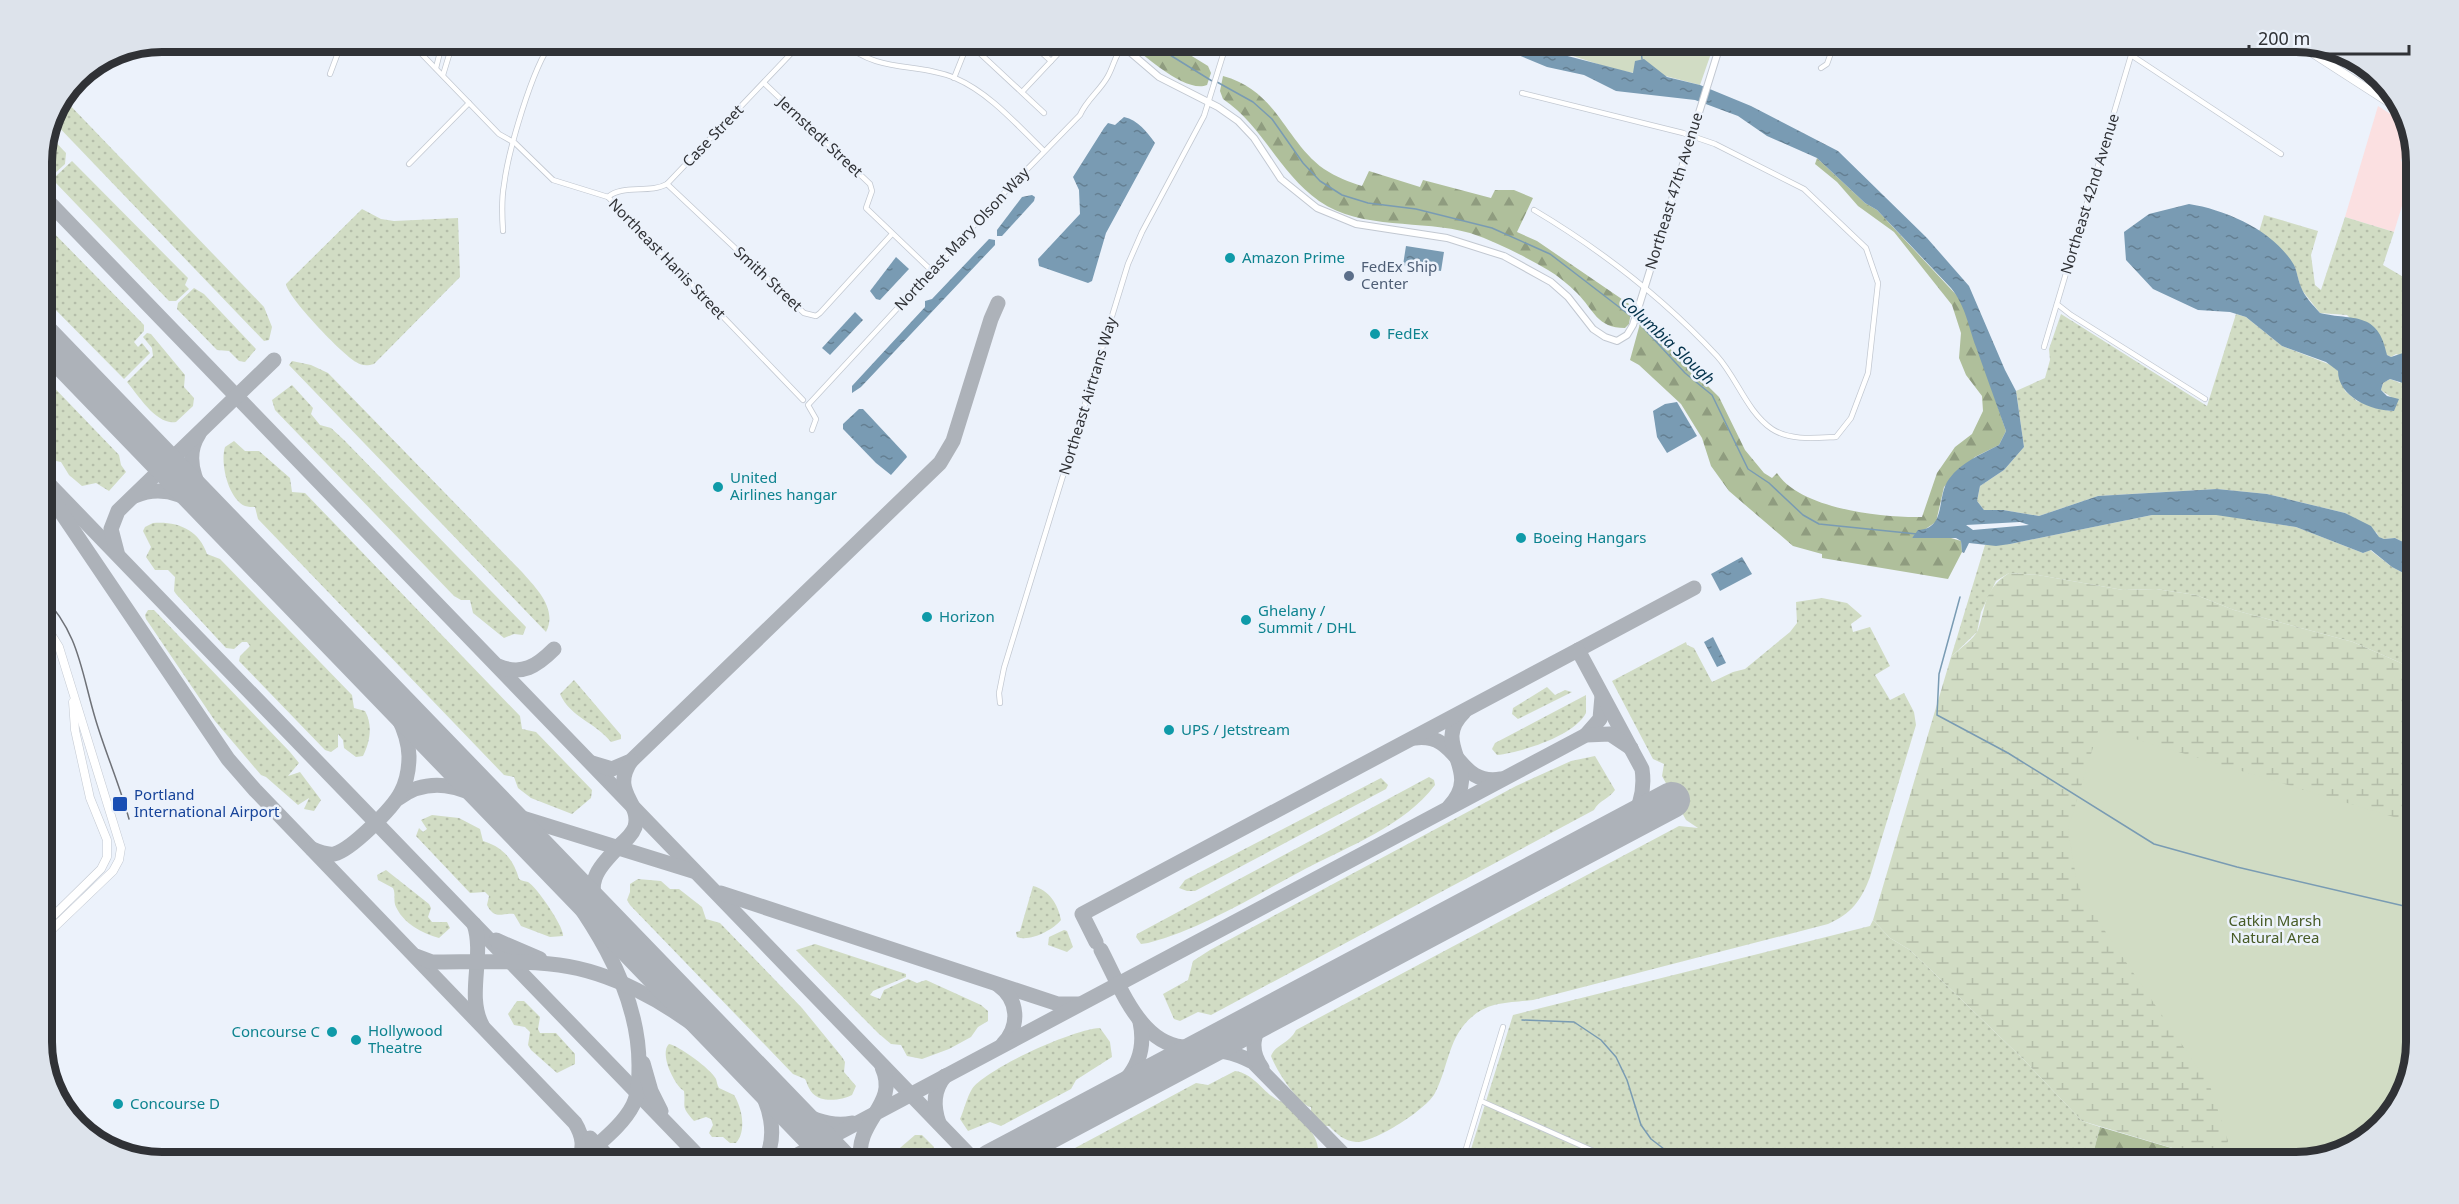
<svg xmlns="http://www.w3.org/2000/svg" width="2459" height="1204" viewBox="0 0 2459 1204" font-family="'Noto Sans',sans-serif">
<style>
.commercial{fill:#fbe0e1}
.grass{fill:url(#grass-dots)}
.forest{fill:url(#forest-firs)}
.wetland{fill:url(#wetland-marsh)}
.green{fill:#d1dcc4}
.water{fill:url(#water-ripples);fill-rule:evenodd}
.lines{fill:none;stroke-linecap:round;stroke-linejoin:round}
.stream{stroke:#799bb3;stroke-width:1.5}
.taxiway{stroke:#adb2b9;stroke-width:15}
.runway{stroke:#adb2b9;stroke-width:36}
.minor-casing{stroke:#c2c8d1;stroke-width:6}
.tertiary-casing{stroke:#c2c8d1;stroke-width:8}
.primary-casing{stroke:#c2c8d1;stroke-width:9}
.minor{stroke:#fff;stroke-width:4.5}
.tertiary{stroke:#fff;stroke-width:6}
.primary{stroke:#fff;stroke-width:8}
.tram{stroke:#6e7177;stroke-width:1.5}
.culture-dot{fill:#0f9aa8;stroke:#ecf2fb;stroke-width:2}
.service-dot{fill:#5c6f8a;stroke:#ecf2fb;stroke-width:2}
.transit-dot{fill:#1a4fb4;stroke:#ecf2fb;stroke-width:2}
.labels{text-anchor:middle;stroke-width:5;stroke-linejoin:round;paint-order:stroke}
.street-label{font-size:15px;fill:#303236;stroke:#ecf2fb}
.culture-label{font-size:15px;fill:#0d838f;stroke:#ecf2fb;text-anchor:start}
.service-label{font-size:15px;fill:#4e5e75;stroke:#ecf2fb;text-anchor:start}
.transit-label{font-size:15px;fill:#164399;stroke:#ecf2fb;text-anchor:start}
.park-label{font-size:15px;fill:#475b26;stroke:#ecf2fb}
.water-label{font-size:16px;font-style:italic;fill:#02314a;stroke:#ecf2fb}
.rim{fill:none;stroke:#303236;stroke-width:8}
</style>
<defs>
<pattern id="grass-dots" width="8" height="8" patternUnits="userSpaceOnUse" patternTransform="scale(1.5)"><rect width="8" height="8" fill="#d1dcc4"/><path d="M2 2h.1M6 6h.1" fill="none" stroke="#b4bda9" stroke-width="1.8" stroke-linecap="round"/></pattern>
<pattern id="forest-firs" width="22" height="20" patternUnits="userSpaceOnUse" patternTransform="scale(1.5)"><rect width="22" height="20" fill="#afbf9b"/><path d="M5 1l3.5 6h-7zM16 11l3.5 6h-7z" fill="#8f9c7f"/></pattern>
<pattern id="wetland-marsh" width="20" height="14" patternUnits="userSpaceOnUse" patternTransform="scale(1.5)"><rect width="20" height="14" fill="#d1dcc4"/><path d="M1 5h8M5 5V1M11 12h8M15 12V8" fill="none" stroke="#b4bda9"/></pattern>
<pattern id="water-ripples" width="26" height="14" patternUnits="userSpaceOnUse" patternTransform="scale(1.5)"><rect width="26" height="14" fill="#799bb3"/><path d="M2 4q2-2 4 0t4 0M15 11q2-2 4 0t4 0" fill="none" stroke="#647f92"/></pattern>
</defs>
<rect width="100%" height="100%" fill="#ecf2fb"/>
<!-- commercial -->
<polygon class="commercial" points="2378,106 2406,124 2409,133 2401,161 2413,170 2394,232 2345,217"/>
<!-- grass -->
<g class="grass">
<polygon points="63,98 264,307 272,327 269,340 264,341 51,119"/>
<polygon points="47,133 66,153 65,164 53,175 46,174 42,169"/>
<polygon points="72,161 188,278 185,285 189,289 176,301 169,301 55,182 56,176"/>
<path d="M362,209L381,219L394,221L458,218L460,277L374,364C367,366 362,366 356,362C343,355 287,297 286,284Z"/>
<polygon points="2264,215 2318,231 2311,255 2315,285 2321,290 2345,217 2394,232 2383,265 2417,285 2417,367 2407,365 2407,358 2396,354 2391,357 2387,355 2347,315 2320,313 2301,289 2295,267 2259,232"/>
<polygon points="42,221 144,325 144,331 134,342 138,347 142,343 150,353 124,379 42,296"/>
<polygon points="194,288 204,294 256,349 245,362 239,361 229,351 217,350 177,309 178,303"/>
<polygon points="2061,314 2207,406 2236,314 2246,317 2282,346 2331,365 2338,371 2345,391 2357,401 2389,411 2394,411 2391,397 2381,390 2383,383 2390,379 2400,383 2408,372 2414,373 2417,549 2395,538 2384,539 2378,537 2377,533 2345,513 2267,494 2217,489 2098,496 2039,516 2003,510 1984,510 1977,501 1980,486 2004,470 2024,447 2016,391 2045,378 2050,360 2049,349"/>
<path d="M147,333L151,334L185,375L184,387L194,398L193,406L176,422C156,425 139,396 127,382L153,356L152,348L143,337Z"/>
<path d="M292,361L311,365L328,373L522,572C536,588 558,609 546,632L289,365Z"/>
<polygon points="42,375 119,455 121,465 126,472 109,491 96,483 82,486 69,475 61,462 51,460 42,452 42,437 47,438 50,431 45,426 42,428"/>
<polygon points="292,385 313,408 311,414 320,425 331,428 344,440 526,627 523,635 514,634 504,638 473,613 470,600 461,600 454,596 275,410 272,400"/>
<path d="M234,441L245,451H259L290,478L292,492L305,493L520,716L522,729L536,732L592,790L591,798L572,814L531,798L518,788L514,777L504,775L258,519L255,507C252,507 248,507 245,506C228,498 220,463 225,447Z"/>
<polygon points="2216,514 2296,527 2363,553 2370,550 2392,567 2417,580 2417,670 2353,642 2234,610 2196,595 2156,589 2123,590 2038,575 2009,573 1996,581 1981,612 1977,632 1951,657 1985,545 2010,544 2152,515"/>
<path d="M153,523C178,521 199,530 207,554L220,559L352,695L354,708L365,711C373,725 370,742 363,756L356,757L344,748L343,740L338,734V747L331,752L325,750L239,661L240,656L250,646L247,642H242L234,649L226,648L176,594L174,591L175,577L168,570H155L146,557L151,547L143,531L145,527Z"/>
<path d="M1822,598L1847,603L1862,616L1851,624L1853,632L1870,627L1890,666L1875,675L1890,700L1904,693L1914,712L1916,725L1870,877C1861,901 1851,914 1828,924L1533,1000C1511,1003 1491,1001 1473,1016C1448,1036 1449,1066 1435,1093C1427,1109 1374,1143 1356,1142C1344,1141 1337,1134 1329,1126H1325L1311,1113V1107C1299,1106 1275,1068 1271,1056C1276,1044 1289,1044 1296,1030L1679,826L1698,828L1686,820L1662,776L1664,764L1653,759L1612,681L1686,642L1687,645L1694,648L1712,682L1733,672L1745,669L1790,632L1797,623L1796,602Z"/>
<polygon points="148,610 154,610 290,752 299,763 288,776 300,772 321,800 314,811 304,809 309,798 298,805 266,777 261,775 215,721 146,619 145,615"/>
<path d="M574,680L621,735V739L611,742C595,722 571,718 560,694Z"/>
<polygon points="1547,687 1555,695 1565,690 1572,692 1518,719 1512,714 1513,708"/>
<path d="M1586,695V713C1574,736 1522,752 1497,755L1492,749L1495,743Z"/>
<path d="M1595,756L1615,790C1609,799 1599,800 1594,810L1211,1015L1198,1012L1180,1021L1174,1019L1163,994L1188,980L1193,961L1210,950L1516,786L1571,761Z"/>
<path d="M1429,777L1434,780L1435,785C1404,826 1349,846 1305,869C1254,896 1204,928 1148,943L1141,944L1136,937L1137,934Z"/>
<polygon points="1381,778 1388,785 1386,789 1195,891 1187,891 1179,888 1185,880"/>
<path d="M432,815L459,818L480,829L483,841C503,847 514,860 519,879C522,881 525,881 528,882C536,886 565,928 563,936L550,937L521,926L514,914C503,912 495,921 487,905L489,896L485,892L470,893L416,836L419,828L423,832L427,829L421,820Z"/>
<path d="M386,870L429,904L431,908L428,917L432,922H447L450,928L439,938C422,933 404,924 396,907C393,901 396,894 393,888L378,880L377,875Z"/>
<path d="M638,879L661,881L670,889H679L702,907L706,919L720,923L802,1008L842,1057L845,1062L844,1072L856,1086L852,1095C840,1101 816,1104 809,1088C807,1085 807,1082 805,1079L793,1074L630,905L627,900L630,892V884Z"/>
<path d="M1033,886C1049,890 1058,904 1061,920C1053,930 1030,942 1017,937L1016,932L1020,931Z"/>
<polygon points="1873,920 1890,938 1910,950 2022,1058 2082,1121 2100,1127 2091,1162 1467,1162 1513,1015 1870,926"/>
<polygon points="1064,930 1067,931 1073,947 1067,952 1048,945 1049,937"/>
<polygon points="815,944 906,974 906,977 873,991 870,995 880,999 884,990 908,979 917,983 926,980 981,1005 988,1011 988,1021 978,1027 971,1037 949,1049 922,1059 907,1056 901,1045 891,1044 878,1033 796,950"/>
<polygon points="517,1001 524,1001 540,1017 538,1029 540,1033 556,1033 575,1054 575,1064 557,1073 531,1050 528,1045 530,1032 525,1027 514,1025 508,1014"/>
<path d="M1100,1028L1110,1042L1112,1057L1076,1080L1071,1089L1001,1126L990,1122L968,1131L960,1119C964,1110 967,1097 972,1089C987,1068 1074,1029 1100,1028Z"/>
<path d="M669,1044C678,1045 712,1070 716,1079C717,1082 717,1085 719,1088L734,1095C742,1108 747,1131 736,1143H730L723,1137H712L709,1133L713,1125L711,1119L706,1117L694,1121C680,1105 686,1108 684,1091C674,1085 659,1053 669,1044Z"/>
<path d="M1235,1071C1257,1074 1265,1098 1285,1103C1300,1119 1326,1138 1316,1162H1049L1196,1083L1208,1085Z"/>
<polygon points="915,1135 922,1135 934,1147 931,1160 893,1162 893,1154"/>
</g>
<!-- forest -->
<g class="forest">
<path d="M1127,42H1169L1208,66L1211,73L1207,85C1186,94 1143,54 1127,42Z"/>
<path d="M1223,76C1278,91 1284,140 1324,169C1336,177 1349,182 1362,186L1369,171L1420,187L1423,180L1491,198L1495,190H1514L1533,198L1517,232L1537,241L1632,306L1629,324L1625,328C1597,328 1594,310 1577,293C1568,284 1558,276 1548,270C1524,256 1497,242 1470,233C1421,219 1363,231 1319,201C1279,173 1263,126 1223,99L1220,91Z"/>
<path d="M1817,158L1865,203L1877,210L1962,301L2006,431L1999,445L1975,457L1944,487L1936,522L1912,538H1951L1961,541L1962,552L1948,579L1822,558V554L1793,546L1729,491L1711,466L1702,438L1681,404L1639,365L1630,360L1641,320L1719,397L1745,450L1764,473L1772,478L1777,473C1800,509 1883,518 1922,517L1937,473L1955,447L1972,434L1983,411L1982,396L1966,375L1959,358L1961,333L1952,305L1894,232L1858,206L1837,182L1815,164Z"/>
<polygon points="2100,1127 2219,1162 2091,1162"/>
</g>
<!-- wetland -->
<path class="wetland" d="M2009,573L2038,575L2123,590L2156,589L2196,595L2234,610L2353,642L2417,670V1042L2405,1095L2363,1142L2297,1162H2219L2082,1121L2022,1058L1910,950L1890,938L1873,920L1951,657C1959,649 1974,639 1978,630C1987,605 1983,590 2009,573Z"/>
<!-- green -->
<g class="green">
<polygon points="1530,42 1715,42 1700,85 1654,73 1634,73 1613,69"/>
<polygon points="2099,728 2417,824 2417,1042 2405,1095 2363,1142 2297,1162 2221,1162 2228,1141 2210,1086 2084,900 2076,877 2068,829"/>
</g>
<!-- water -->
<g class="water">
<path d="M1487,42H1530L1556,53L1633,73L1635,61L1644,59L1667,77L1700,85L1751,106L1838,151L1927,238L1969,286L2005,370L2016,391L2024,447L2004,470L1980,486L1977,501L1984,510H2003L2039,516L2098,496L2217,489L2267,494L2345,513L2371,526L2379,537L2384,539L2395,538L2417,549V580L2392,567L2371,550L2363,553L2296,527L2216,515H2152L2010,544L1996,546L1969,543L1964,553L1962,552L1961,541L1956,538H1912L1918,530C1947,529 1936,496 1949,479C1961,462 1982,454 1999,445L2006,431C1996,403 1986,375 1976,347C1968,325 1966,307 1951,288L1877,210L1865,203L1817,158L1767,136L1738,116L1695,100L1616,91L1584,75L1547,67ZM2020,522L2029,525L1973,530L1966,525Z"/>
<path d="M1124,117C1138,120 1147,132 1155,143L1106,233L1092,281L1088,283L1039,266L1038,259L1080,214L1079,190L1073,177L1104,128L1108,123L1115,125Z"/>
<polygon points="1032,195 1035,197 1034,201 1002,236 997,236 997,230 1022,197"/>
<path d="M2189,204C2227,210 2274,231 2294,265C2297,271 2298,280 2301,287C2304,296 2313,305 2320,313C2353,321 2378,310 2387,355L2391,357L2406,352L2407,365L2417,367V426C2403,414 2419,389 2414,373L2408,372L2403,383L2390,379L2383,383L2381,390L2387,396L2399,399L2394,411C2372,411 2338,397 2338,371L2326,362L2282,346L2246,317L2230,312L2198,310L2153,289L2126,260L2124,232L2149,214Z"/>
<polygon points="989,239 995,240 995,245 861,387 852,393 852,386 925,307 925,301 932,299"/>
<polygon points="1406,246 1444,252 1441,271 1403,265"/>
<polygon points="896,257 909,269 880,300 876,299 870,291"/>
<polygon points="855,312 863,320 830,355 822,348"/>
<polygon points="1677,402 1697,436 1667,453 1657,437 1653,411 1665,404"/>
<polygon points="859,409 863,409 906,455 907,457 891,475 876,463 843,429 843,424"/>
<polygon points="1742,557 1752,574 1720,591 1711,574"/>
<polygon points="1713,637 1726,663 1717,667 1704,642"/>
</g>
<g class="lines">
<!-- stream -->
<g class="stream">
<polyline points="1149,42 1212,81"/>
<polyline points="1640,42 1642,59"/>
<polyline points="1217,82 1253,102 1272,119 1303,163 1320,181 1342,195 1368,203 1416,209 1492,228 1550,254 1632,317"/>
<polyline points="1638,322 1685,373 1712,395 1748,469 1769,483 1803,515 1819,524 1917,534"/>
<polyline points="1960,597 1939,674 1937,715 2008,753 2154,844 2237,867 2417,909"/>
<polyline points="1522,1020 1574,1022 1601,1040 1616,1057 1627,1080 1641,1125 1651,1139 1681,1162"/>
</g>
<!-- taxiway -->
<g class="taxiway">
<polyline points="42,195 976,1162"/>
<polyline points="42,477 704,1162"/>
<path d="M46,490L228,759L255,790L575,1123C583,1136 585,1148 577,1162"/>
<path d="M135,496C167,482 193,500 218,518C202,494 180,463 199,434"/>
<polyline points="117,552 111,529 118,511 274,360"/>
<polyline points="1578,650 1694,588"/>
<path d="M498,666C522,676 537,666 554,649"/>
<polyline points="1586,735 1600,719 1602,696"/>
<path d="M1415,738C1460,732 1456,787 1501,779"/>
<polyline points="592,763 612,769 631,761 940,463 953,441 991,319 998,303"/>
<polyline points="484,794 519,817 693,871"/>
<path d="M399,798C427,777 464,784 490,805"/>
<path d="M1449,807C1485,769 1429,746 1464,712"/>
<path d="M312,849C319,852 326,855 334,854C351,850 393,808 401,792C407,781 409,769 409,756C408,728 391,704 375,681"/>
<path d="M539,851C586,912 639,984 639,1065C639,1078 639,1093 633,1105C622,1127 596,1145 579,1162"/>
<polyline points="721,893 1058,1004 1078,1004"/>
<path d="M600,914C584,881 598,869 620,845C626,840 632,835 635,827C642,802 610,793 631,761"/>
<path d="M474,924C485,956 466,995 482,1025"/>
<polyline points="496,940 540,959"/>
<path d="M1096,942L1082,914L1578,650L1642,769C1645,789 1641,806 1630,823"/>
<path d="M1101,950C1123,992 1146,1061 1205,1045"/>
<path d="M416,956L432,962C474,962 518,960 559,965C612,972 665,1002 706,1034C746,1064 797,1134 852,1123"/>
<path d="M998,985C1019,1000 1020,1026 1003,1044"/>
<path d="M1196,1053C1218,1048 1233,1052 1253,1062L1347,1158"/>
<polyline points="643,1063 651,1091 661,1111"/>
<path d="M1262,1068C1249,1050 1253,1034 1265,1016"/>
<path d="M754,1080C770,1103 779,1136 764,1162"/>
<path d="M939,1123C933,1106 933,1090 945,1076"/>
<path d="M1063,1124C1103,1099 1152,1078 1140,1022"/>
<polyline points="590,1138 613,1162"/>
<polyline points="789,1161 819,1162"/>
<polyline points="784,1162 1586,735 1610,734 1631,748"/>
<path d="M861,1162C854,1119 900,1106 882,1067"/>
</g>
<!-- runway -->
<g class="runway">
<polyline points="42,336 840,1162"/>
<polyline points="991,1162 1672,800"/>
</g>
<!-- minor casing -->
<g class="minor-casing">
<g id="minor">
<polyline points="410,42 499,134 515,143 553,180 608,197 803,400"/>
<path d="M843,42C878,74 917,62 955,78C990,93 1017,125 1044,151"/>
<polyline points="1030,42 1051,61"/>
<polyline points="1269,42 1304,51"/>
<polyline points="971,45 1044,113"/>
<polyline points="422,52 435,52 443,42"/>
<polyline points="2131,55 2281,154"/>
<polyline points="436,68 441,48"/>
<polyline points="1821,68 1827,64 1835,42"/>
<polyline points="330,74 342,42"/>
<polyline points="443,75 453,42"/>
<polyline points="954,78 964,53 974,42"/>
<polyline points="764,83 870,184 872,191 866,208 933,272"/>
<polyline points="1022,92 1069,42"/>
<path d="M1522,93L1683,133L1715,144L1804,189L1866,248L1878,283L1868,373L1851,418L1836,437C1816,438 1790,441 1772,429C1747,412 1737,378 1717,356C1663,298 1603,251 1534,210"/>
<polyline points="409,164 469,103"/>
<polyline points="667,184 804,313 816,316 820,313 892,234"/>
<path d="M608,197C622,184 650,194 667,184L802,42"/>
<path d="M503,231C502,216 501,201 504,185C508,152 532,68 552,42"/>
<polyline points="2057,304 2071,315 2205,399"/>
<polyline points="2044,347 2135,42"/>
<path d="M812,430L816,419L808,405L1003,194L1080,115C1087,99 1100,91 1108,76C1114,65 1115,55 1123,46"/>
<polyline points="1000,703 999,693 1004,668 1128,264 1142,232 1204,116 1227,42"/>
<polyline points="1481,1101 1618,1162"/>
<polyline points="1462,1162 1503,1027"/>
</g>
</g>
<!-- tertiary casing -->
<g class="tertiary-casing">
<polyline id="tertiary" points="1118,42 1159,77 1218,107 1238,121 1254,138 1281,179 1317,208 1356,224 1447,238 1504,256 1551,282 1568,297 1593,329 1605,337 1617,341 1627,335 1633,325 1721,42"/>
</g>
<!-- primary casing -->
<g class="primary-casing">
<g id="primary">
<polyline points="2295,42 2402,111"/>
<polyline points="42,620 59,647 121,848 119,860 113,871 42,939"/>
<polyline points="42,927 101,869 107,857 107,840 90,798 75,730 73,702"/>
</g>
</g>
<!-- minor -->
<use href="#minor" class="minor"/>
<!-- tertiary -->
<use href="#tertiary" class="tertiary"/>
<!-- primary -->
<use href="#primary" class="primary"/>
<!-- tram -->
<path class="tram" d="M42,595C80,634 81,672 96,721C106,754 120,786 129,819"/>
</g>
<!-- markers -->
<g class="culture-dot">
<circle cx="1230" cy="258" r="6"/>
<circle cx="1375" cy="334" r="6"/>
<circle cx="718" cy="487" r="6"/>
<circle cx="1521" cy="538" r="6"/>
<circle cx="927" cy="617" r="6"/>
<circle cx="1246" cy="620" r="6"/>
<circle cx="1169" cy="730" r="6"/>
<circle cx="332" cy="1032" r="6"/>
<circle cx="356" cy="1040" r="6"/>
<circle cx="118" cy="1104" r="6"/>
</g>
<circle class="service-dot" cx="1349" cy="276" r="6"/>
<rect class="transit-dot" x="112" y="796" width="16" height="16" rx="3"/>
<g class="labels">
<!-- street labels -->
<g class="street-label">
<text transform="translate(713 136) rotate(-46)" y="5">Case Street</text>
<text transform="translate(820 137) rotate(43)" y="5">Jernstedt Street</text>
<text transform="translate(1674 191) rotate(-73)" y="5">Northeast 47th Avenue</text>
<text transform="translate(2090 194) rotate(-73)" y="5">Northeast 42nd Avenue</text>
<text transform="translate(962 239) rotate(-47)" y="5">Northeast Mary Olson Way</text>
<text transform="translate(667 259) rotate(46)" y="5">Northeast Hanis Street</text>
<text transform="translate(768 279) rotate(43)" y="5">Smith Street</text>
<text transform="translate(1088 396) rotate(-73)" y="5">Northeast Airtrans Way</text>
</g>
<!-- culture labels -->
<g class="culture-label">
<text x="1242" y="263">Amazon Prime</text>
<text x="1387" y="339">FedEx</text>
<text x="730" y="483">United<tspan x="730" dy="17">Airlines hangar</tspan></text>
<text x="1533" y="543">Boeing Hangars</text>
<text x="1258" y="616">Ghelany /<tspan x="1258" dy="17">Summit / DHL</tspan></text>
<text x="939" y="622">Horizon</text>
<text x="1181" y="735">UPS / Jetstream</text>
<text x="368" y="1036">Hollywood<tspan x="368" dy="17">Theatre</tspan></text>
<text x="320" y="1037" text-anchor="end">Concourse C</text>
<text x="130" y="1109">Concourse D</text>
</g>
<!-- service labels -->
<g class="service-label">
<text x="1361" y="272">FedEx Ship<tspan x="1361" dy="17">Center</tspan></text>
</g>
<!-- transit labels -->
<g class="transit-label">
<text x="134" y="800">Portland<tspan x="134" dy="17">International Airport</tspan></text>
</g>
<!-- park labels -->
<g class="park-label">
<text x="2275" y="926">Catkin Marsh<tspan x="2275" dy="17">Natural Area</tspan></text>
</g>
<!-- water labels -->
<g class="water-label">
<text transform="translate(1668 340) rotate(43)" y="6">Columbia Slough</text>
</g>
</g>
<!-- crop -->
<path d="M0 0H2459V1204H0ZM162 52H2296A110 110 0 0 1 2406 162V1042A110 110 0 0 1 2296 1152H162A110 110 0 0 1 52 1042V162A110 110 0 0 1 162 52Z" fill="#dde3eb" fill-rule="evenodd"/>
<path class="rim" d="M162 52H2296A110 110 0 0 1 2406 162V1042A110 110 0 0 1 2296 1152H162A110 110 0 0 1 52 1042V162A110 110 0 0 1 162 52Z"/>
<!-- scale -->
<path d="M2249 45v9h160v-9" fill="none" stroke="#303236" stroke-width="3"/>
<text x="2258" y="45" font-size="18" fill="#303236" stroke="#ecf2fb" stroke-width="4.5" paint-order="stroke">200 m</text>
</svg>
